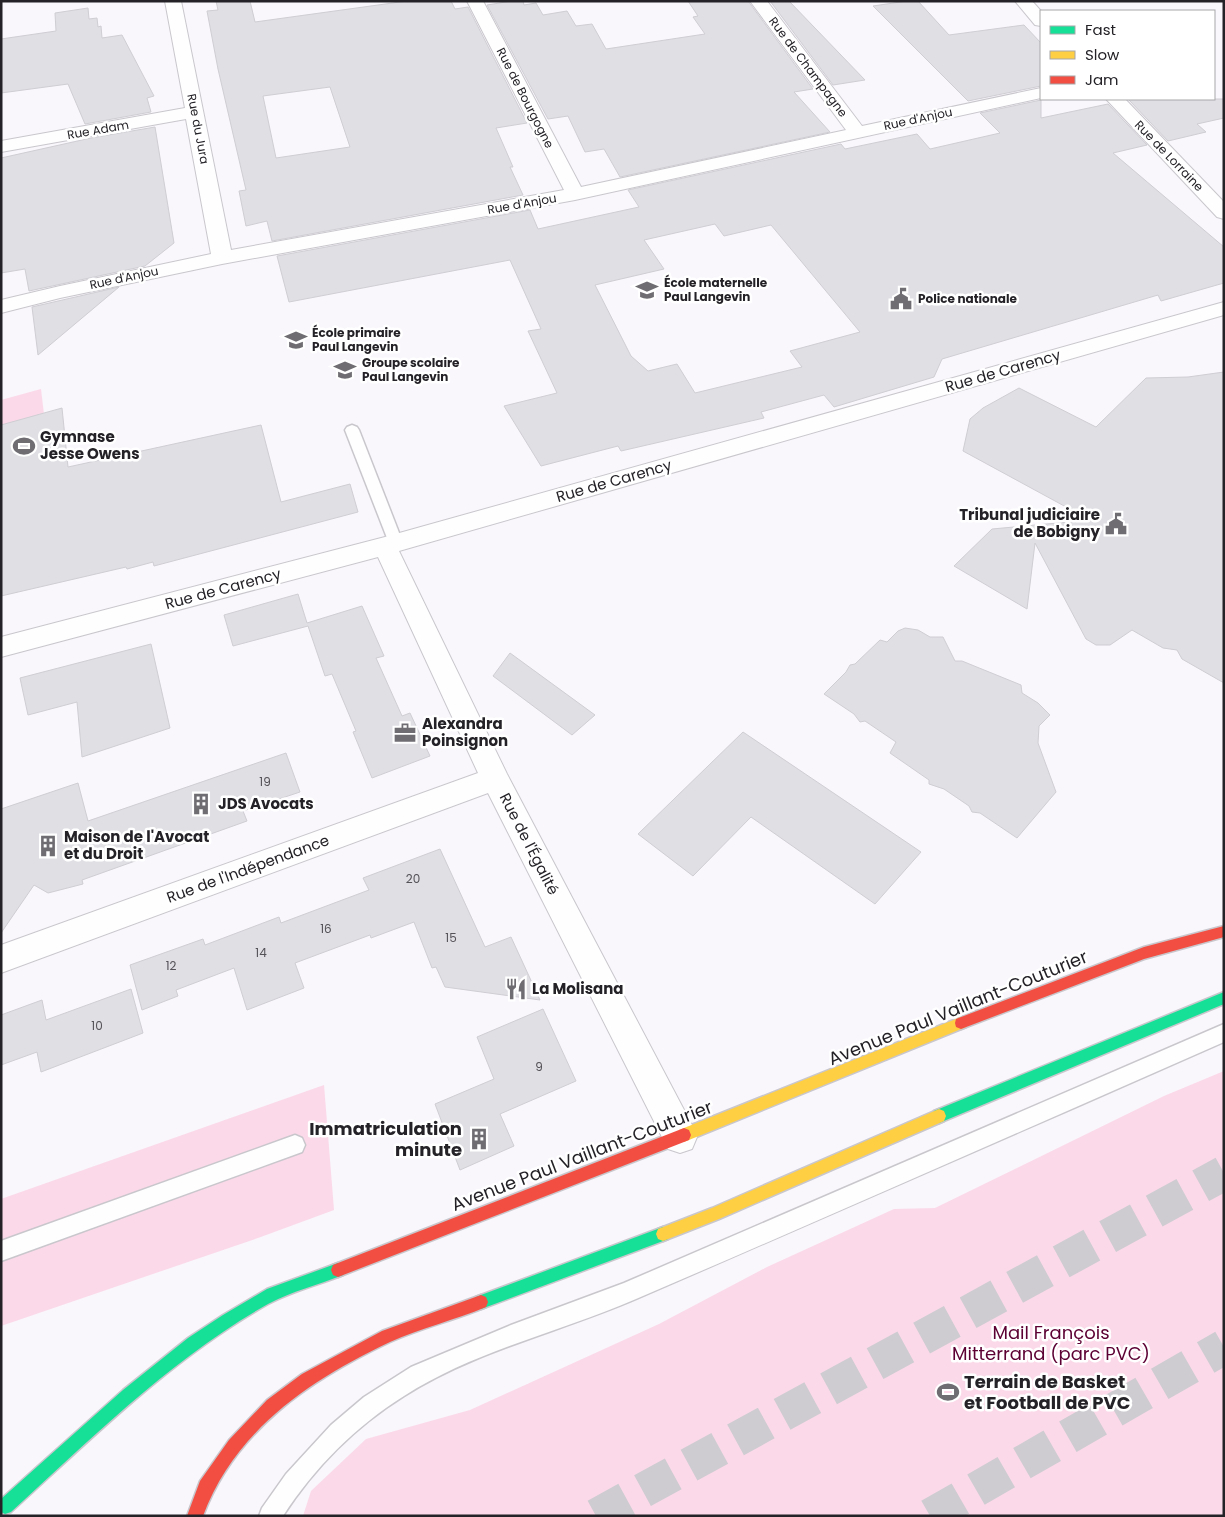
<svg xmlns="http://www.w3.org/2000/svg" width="1225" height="1517" viewBox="0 0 1225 1517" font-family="Poppins,sans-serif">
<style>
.green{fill:#fbd9e8}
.building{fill:#e0dfe4;stroke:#cfced3;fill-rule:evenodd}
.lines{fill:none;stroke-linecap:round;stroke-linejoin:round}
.highway-tunnel{stroke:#ceccd1;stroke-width:35;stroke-dasharray:35 18;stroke-linecap:butt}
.lane-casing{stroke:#c9c7cc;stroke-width:3}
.street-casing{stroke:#c9c7cc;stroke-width:2}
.fast-casing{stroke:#c9c7cc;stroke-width:3}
.slow-casing{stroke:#c9c7cc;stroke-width:3}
.jam-casing{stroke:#c9c7cc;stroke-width:3}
.lane{fill:#fefeff;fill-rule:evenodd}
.street{fill:#fefeff;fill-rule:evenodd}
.fast{fill:#16e098;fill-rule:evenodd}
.slow{fill:#ffcf43;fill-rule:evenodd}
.jam{fill:#f24e42;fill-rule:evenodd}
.labels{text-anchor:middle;stroke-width:5;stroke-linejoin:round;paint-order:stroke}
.far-street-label{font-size:12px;fill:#242227;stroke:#fff}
.far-poi-label{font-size:12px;font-weight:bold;fill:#242227;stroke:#fff;text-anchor:start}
.number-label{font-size:12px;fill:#545257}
.street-label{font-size:15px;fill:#242227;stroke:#fff}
.poi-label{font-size:15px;font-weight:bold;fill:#242227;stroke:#fff;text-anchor:start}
.near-street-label{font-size:18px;fill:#242227;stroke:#fff}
.near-poi-label{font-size:18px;font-weight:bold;fill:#242227;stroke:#fff;text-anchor:end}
.near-park-label{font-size:18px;fill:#5c0033;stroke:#fff}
</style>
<rect width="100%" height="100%" fill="#f9f6fc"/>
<!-- green -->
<g class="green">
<polygon points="41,389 53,491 1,506 1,400"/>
<polygon points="1224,1071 1224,1516 303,1516 311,1491 366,1439 470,1410 659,1324 767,1267 894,1209 935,1208 1164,1096"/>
<polygon points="324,1085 334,1210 258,1238 1,1326 1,1199"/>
</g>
<!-- building -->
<g class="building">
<path d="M216,1H250L255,22L407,1H451L455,9L468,7L527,123L496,128L513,167H510L523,195L272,241L267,221L246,226L239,191L246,190L218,69L207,11L218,10ZM330,87L350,147L276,158L263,96Z"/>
<polygon points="512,1 523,1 524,5 536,3 543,15 567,11 576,26 592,24 606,49 705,34 693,17 698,16 688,1 748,1 813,89 794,92 830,132 620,177 604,149 585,152 568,116 548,119 487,5"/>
<polygon points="770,1 789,1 865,80 833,85"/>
<polygon points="907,1 918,1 949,35 1024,25 1041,43 1041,86 968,101 873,6"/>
<polygon points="88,8 89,19 97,18 98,27 101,26 102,38 122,35 154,96 147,98 151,112 85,124 68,84 1,93 1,39 56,31 55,13"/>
<polygon points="1128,99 1224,99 1224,118 1197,124 1206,132 1168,141"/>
<path d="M1041,100V118L1108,104L1147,145L1113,153L1224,247V283L1161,301L1158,295L942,359L934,377L834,407L824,395L761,412L764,418L621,451L618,446L541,466L504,406L557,393L528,331L541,329L510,260L289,302L277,256L530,210L538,229L639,207L628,190L841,144L845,149L917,134L930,149L1000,133L980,113ZM715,224L724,236L771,225L860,332L790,351L802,367L695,393L677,364L648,371L631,356L595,285L664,269L644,240Z"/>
<polygon points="155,127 174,243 145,266 29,291 25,269 1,273 1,158 91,138"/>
<polygon points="119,287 38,355 32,307"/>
<polygon points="1224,372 1224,683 1182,659 1177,650 1163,648 1132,630 1110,645 1096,645 1086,639 1035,543 1027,609 954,566 992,529 1090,520 963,451 970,419 983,408 1019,388 1096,427 1146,378 1188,377"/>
<polygon points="62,408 68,467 261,425 281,502 350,484 358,512 154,566 153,562 127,569 126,567 1,596 1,425"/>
<polygon points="298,594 307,623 362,606 384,656 376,658 402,716 410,713 430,756 372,778 353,732 356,731 332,674 325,676 308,626 233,646 224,615"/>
<polygon points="905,628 918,630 930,637 943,637 955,661 962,661 1021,685 1022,693 1038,703 1050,715 1039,726 1038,743 1056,792 1017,838 980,813 972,812 969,806 944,789 929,784 929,780 890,753 896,742 865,721 860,722 854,714 824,694 846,672 850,665 855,664 880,640 887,642 898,631"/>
<polygon points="151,644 170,728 82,757 77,702 28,715 20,678"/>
<polygon points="510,653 595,715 572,735 493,676"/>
<polygon points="743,732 921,852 875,904 751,817 693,876 638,834"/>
<polygon points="286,753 300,792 243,811 247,821 82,880 83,884 48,893 34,885 1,933 1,809 78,783 88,821"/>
<polygon points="440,849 485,947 511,937 540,1000 445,987 436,967 432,968 414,922 371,938 370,935 295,963 304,988 247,1010 234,968 176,990 178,996 142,1010 130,965 203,939 205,945 279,917 281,923 369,890 363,878"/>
<polygon points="131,989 143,1033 41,1072 37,1052 1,1065 1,1015 42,1000 46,1020"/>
<polygon points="543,1009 576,1081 500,1114 514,1146 460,1170 435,1104 494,1079 477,1037"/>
</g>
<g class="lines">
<!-- highway-tunnel -->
<g class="highway-tunnel">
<polyline points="596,1516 1224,1173"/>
<polyline points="930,1516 1224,1347"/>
</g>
<!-- lane casing -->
<g class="lane-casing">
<g id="lane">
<polygon points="352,425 357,427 359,430 403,543 401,547 396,548 391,547 389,543 345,430 347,427"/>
<path d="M1224,1024V1042C1028,1128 832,1215 636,1299C560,1332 474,1351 404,1396C356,1426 314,1468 283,1516H259L262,1508L286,1474L331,1425L364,1397L411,1367L511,1325L624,1283Z"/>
<polygon points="295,1135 302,1138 305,1145 302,1152 1,1261 1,1241"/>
</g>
</g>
<!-- street casing -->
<g class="street-casing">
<g id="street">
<polygon points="165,1 181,1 231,250 564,190 467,1 483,1 581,187 846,130 750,1 767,1 862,126 1041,88 1041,98 575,200 222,264 60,298 1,313 1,300 60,286 211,254 186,119 1,152 1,141 185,108"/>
<polygon points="1015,1 1032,1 1041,11 1041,26 1035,25"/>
<polygon points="1106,99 1125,99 1224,202 1224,219 1217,217"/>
<polygon points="1224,302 1224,315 399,551 507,774 692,1125 697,1137 692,1149 680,1153 668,1149 488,793 1,973 1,945 478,773 378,557 1,657 1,637 385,537"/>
</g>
</g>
<!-- fast casing -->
<g class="fast-casing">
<g id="fast">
<polygon points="1224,992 1224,1004 939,1123 934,1121 932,1116 934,1111"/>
<polygon points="663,1227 668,1229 670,1234 668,1239 663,1241 481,1309 476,1307 474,1302 476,1297 481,1295"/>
<path d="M338,1263L343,1265L345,1270L343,1275C318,1285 292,1291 268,1304C172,1358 92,1438 11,1512L5,1514L1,1512V1499L123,1390L188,1338L223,1315L267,1289Z"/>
</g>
</g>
<!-- slow casing -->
<g class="slow-casing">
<g id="slow">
<polygon points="961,1017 966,1019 967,1023 966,1027 684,1142 679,1140 677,1135 679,1130"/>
<polygon points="939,1109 944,1111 946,1116 944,1121 719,1219 663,1241 658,1239 656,1234 658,1229 712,1208"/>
</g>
</g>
<!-- jam casing -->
<g class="jam-casing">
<g id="jam">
<polygon points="1224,926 1224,937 1144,959 961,1029 956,1027 955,1023 956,1019 1144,947"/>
<polygon points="684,1128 689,1130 691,1135 689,1140 684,1142 338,1277 333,1275 331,1270 333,1265 338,1263"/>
<path d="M481,1295L486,1297L488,1302L486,1307C455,1320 421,1328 390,1342C310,1380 235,1430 203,1516H187L200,1481L229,1440L267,1400L302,1374L382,1331Z"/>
</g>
</g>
<!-- lane -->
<use href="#lane" class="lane"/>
<!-- street -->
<use href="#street" class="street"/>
<!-- fast -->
<use href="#fast" class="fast"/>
<!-- slow -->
<use href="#slow" class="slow"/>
<!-- jam -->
<use href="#jam" class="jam"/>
</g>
<!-- icons -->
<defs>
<g id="school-bare" transform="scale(1.725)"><path d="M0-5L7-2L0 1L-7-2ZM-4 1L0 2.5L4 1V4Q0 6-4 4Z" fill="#6f6c72" stroke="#fff" stroke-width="2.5" paint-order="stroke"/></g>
<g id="civic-bare" transform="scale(1.725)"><path d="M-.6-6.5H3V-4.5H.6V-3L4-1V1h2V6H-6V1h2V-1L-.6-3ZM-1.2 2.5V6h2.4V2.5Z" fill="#6f6c72" stroke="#fff" stroke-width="2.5" paint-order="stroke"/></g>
<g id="stadium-bare" transform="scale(1.725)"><path d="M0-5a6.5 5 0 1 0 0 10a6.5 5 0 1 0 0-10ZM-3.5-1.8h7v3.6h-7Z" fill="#6f6c72" stroke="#fff" stroke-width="2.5" paint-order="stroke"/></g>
<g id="office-bare" transform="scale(1.725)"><path d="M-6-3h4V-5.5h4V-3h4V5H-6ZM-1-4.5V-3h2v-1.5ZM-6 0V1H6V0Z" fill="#6f6c72" stroke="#fff" stroke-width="2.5" paint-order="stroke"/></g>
<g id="building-bare" transform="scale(1.725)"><path d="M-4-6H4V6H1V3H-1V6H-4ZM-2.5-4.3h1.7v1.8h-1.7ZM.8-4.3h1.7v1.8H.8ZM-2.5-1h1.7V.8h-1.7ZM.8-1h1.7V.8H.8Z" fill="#6f6c72" stroke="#fff" stroke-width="2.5" paint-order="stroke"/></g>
<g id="restaurant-bare" transform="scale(1.725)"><path d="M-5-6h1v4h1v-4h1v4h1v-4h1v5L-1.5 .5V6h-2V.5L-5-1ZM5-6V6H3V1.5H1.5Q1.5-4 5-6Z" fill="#6f6c72" stroke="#fff" stroke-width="2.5" paint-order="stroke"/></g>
</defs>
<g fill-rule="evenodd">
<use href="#school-bare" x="647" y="290"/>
<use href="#civic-bare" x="901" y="299"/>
<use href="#school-bare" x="296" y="340"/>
<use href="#school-bare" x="345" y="370"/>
<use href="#stadium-bare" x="24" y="446"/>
<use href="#civic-bare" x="1116" y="524"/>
<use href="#office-bare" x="405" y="733"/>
<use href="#building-bare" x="201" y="804"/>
<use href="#building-bare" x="48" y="846"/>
<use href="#restaurant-bare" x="516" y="989"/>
<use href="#building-bare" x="479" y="1139"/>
<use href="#stadium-bare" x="948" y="1392"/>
</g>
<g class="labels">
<!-- far-street labels -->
<g class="far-street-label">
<text transform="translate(808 67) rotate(53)" y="4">Rue de Champagne</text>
<text transform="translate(525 98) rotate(63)" y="4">Rue de Bourgogne</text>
<text transform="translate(918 119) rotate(-12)" y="4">Rue d'Anjou</text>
<text transform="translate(198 129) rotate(79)" y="4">Rue du Jura</text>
<text transform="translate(98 130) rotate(-10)" y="4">Rue Adam</text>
<text transform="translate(1169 156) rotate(46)" y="4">Rue de Lorraine</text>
<text transform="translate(522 204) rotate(-10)" y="4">Rue d'Anjou</text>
<text transform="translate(124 278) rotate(-12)" y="4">Rue d'Anjou</text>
</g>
<!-- far-poi labels -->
<g class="far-poi-label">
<text x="664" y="287">École maternelle<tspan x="664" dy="14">Paul Langevin</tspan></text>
<text x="918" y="303">Police nationale</text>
<text x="312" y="337">École primaire<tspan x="312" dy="14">Paul Langevin</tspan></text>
<text x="362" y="367">Groupe scolaire<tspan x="362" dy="14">Paul Langevin</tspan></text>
</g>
<!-- number labels -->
<g class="number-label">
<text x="265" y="786">19</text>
<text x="413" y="883">20</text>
<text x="326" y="933">16</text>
<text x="451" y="942">15</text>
<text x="261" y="957">14</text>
<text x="171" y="970">12</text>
<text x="97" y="1030">10</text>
<text x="539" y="1071">9</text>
</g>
<!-- street labels -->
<g class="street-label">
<text transform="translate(1003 371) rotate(-16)" y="5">Rue de Carency</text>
<text transform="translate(614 481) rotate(-16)" y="5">Rue de Carency</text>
<text transform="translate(223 589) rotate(-15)" y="5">Rue de Carency</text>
<text transform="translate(529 844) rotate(63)" y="5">Rue de l'Égalité</text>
<text transform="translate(248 869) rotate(-20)" y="5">Rue de l'Indépendance</text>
</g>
<!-- poi labels -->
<g class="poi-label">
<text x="40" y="442">Gymnase<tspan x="40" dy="17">Jesse Owens</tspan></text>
<text x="1100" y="520" text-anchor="end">Tribunal judiciaire<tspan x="1100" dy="17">de Bobigny</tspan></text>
<text x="422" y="729">Alexandra<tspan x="422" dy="17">Poinsignon</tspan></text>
<text x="218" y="809">JDS Avocats</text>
<text x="64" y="842">Maison de l'Avocat<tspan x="64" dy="17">et du Droit</tspan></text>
<text x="532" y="994">La Molisana</text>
</g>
<!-- near-street labels -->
<g class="near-street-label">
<text transform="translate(958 1008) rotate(-22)" y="6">Avenue Paul Vaillant-Couturier</text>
<text transform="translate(582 1156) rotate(-21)" y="6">Avenue Paul Vaillant-Couturier</text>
</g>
<!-- near-poi labels -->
<g class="near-poi-label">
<text x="462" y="1135">Immatriculation<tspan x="462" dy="21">minute</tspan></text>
<text x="964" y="1388" text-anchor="start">Terrain de Basket<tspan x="964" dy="21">et Football de PVC</tspan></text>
</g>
<!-- near-park labels -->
<g class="near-park-label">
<text x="1051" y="1339">Mail François<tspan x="1051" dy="21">Mitterrand (parc PVC)</tspan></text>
</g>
</g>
<!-- border -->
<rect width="1225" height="1517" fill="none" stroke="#242227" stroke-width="5"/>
<!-- legend -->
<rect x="1040" y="10" width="175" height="90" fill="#ffffff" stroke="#a7a7a9"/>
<rect x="1050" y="26" width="25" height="8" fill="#16e098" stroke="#a7a7a9"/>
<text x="1085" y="35" font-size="15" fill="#242227">Fast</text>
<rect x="1050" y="51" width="25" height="8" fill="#ffcf43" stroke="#a7a7a9"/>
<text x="1085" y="60" font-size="15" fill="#242227">Slow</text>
<rect x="1050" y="76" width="25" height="8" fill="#f24e42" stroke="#a7a7a9"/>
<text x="1085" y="85" font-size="15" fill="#242227">Jam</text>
</svg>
